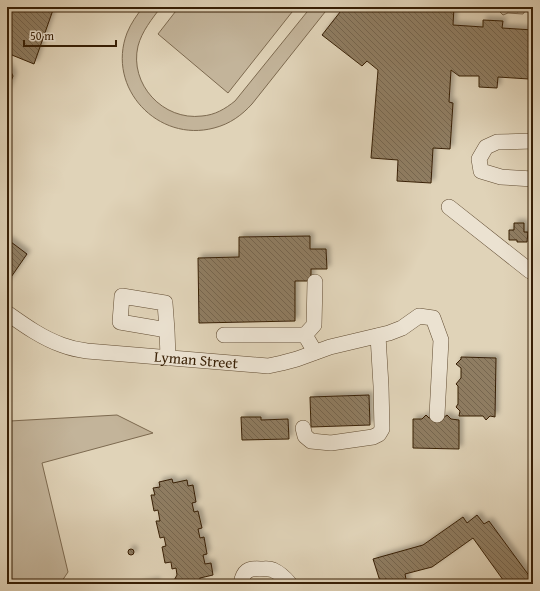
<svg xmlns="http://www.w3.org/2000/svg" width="540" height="591" viewBox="0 0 540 591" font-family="'Gentium Book Plus',serif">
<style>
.green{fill:#c3b49a;stroke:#7d6a50}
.garden{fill:url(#garden-furrows);stroke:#7d6a50}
.building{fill:url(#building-back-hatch);stroke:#371f05;filter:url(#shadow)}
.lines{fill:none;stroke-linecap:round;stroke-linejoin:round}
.minor-casing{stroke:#614c32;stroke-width:16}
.minor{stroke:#ebe2d1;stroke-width:15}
.labels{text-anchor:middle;stroke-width:3.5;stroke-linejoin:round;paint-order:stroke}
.street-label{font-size:15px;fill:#371f05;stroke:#ebe2d1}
</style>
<defs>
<pattern id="garden-furrows" width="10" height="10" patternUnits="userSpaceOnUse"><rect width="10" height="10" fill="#c3b49a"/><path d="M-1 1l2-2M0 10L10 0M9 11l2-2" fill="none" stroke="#a89a83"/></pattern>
<pattern id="building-back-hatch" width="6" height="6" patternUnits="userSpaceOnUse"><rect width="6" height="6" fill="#8f7d62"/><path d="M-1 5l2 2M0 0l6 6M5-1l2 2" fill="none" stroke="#76664f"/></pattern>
<filter id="shadow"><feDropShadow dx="3.5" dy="-3.5" stdDeviation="2" flood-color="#0004"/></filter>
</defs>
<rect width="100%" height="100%" fill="#e0d3b8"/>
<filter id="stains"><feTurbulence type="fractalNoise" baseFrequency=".005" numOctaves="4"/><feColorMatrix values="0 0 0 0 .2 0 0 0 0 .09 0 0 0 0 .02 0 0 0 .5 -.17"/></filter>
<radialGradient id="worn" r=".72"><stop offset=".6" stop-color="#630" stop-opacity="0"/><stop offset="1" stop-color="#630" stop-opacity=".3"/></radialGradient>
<!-- green -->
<g class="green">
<path d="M143,7H161C152,19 142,31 138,46C129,84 163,121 202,116C215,115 225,109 235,101L311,7H329L252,104C242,115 230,124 214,128C158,143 106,88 127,33C131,23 137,15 143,7Z"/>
<polygon points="179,7 296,7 228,93 158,34"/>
<polygon points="117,415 153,433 42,463 68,572 60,584 7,584 7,435 10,421"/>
</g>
<!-- garden -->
<polygon class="garden" points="500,7 528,7 523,14 508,13 503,15 498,10"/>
<!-- building -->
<g class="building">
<polygon points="7,7 54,7 34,64 7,53"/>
<polygon points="344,7 454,7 453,25 483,27 483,20 503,21 502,28 533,30 533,90 529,90 529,79 498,77 497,88 479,87 479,76 459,76 451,70 449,102 453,103 450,149 433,148 431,183 397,181 398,160 371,158 378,70 367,61 362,66 322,35"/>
<polygon points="7,66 8,66 13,76 7,92"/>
<polygon points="514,223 524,223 524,232 528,232 527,242 517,242 517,240 509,240 509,230 514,230"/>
<polygon points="310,236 310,249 326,249 327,269 311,269 311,281 295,281 295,321 199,323 198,258 239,257 239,237"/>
<polygon points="7,239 27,254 7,283"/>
<polygon points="461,357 496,358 495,417 490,416 486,420 483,416 459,416 460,411 456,407 458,404 458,386 456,384 461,378 461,368 456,364 461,359"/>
<polygon points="369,395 370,425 311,427 310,397"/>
<polygon points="426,415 429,418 443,418 447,415 451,419 459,420 459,449 413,448 413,419 422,419"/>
<polygon points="241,417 261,417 261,420 288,419 289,439 242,440"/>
<polygon points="172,479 173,483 187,480 188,486 193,485 196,502 192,503 194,512 198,511 202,528 198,529 200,538 204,537 207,554 203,555 205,564 211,563 213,575 200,578 199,584 172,584 177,575 176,568 172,569 171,562 165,563 162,547 166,546 164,537 160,538 156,521 160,521 158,510 154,511 151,495 155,495 153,488 160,487 159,482"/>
<polygon points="477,515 484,524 489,521 533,581 533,584 506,584 473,538 432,567 405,574 407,584 387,584 386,579 380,581 373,559 423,545 463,517 467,523"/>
<circle cx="131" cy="552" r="3"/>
<polygon points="156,581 157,584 140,584"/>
</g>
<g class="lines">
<!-- minor casing -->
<g class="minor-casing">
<g id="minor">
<polyline points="533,141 497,142 486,147 479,159 481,171 501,177 533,179"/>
<polyline points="449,207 530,271 533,272"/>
<path id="s1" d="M7,313C24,325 42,338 62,345C70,348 79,350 87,351L268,366L282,363L297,359L330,347L389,333L402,328L419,316L433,318L441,340L437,415"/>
<polyline points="167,330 165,303 122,296 120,322 167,330 168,358"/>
<polyline points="224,335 305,335 315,352"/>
<polyline points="305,335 314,325 315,282"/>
<polyline points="303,428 305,436 311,441 331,443 373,437 379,434 382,429 381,386 378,336"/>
<path d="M241,584C243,571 248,568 260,569C265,569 269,568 273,570C280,573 285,578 290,584"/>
</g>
</g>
<!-- minor -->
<use href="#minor" class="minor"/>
</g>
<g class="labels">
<!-- street labels -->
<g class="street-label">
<text dy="5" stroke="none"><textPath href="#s1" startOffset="199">Lyman Street</textPath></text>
</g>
</g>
<!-- margin -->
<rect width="540" height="591" fill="none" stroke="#e0d3b8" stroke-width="24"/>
<rect x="8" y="8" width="524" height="575" fill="none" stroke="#371f05" stroke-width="2"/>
<rect x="12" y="12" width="516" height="567" fill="none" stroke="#371f05"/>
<!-- scale -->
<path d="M24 40v6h92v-6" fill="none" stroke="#371f05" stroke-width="2"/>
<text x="30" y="40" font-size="12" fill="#371f05" stroke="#ebe2d1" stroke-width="3" paint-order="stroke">50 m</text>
<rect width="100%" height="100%" filter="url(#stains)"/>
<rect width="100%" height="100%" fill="url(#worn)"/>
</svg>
